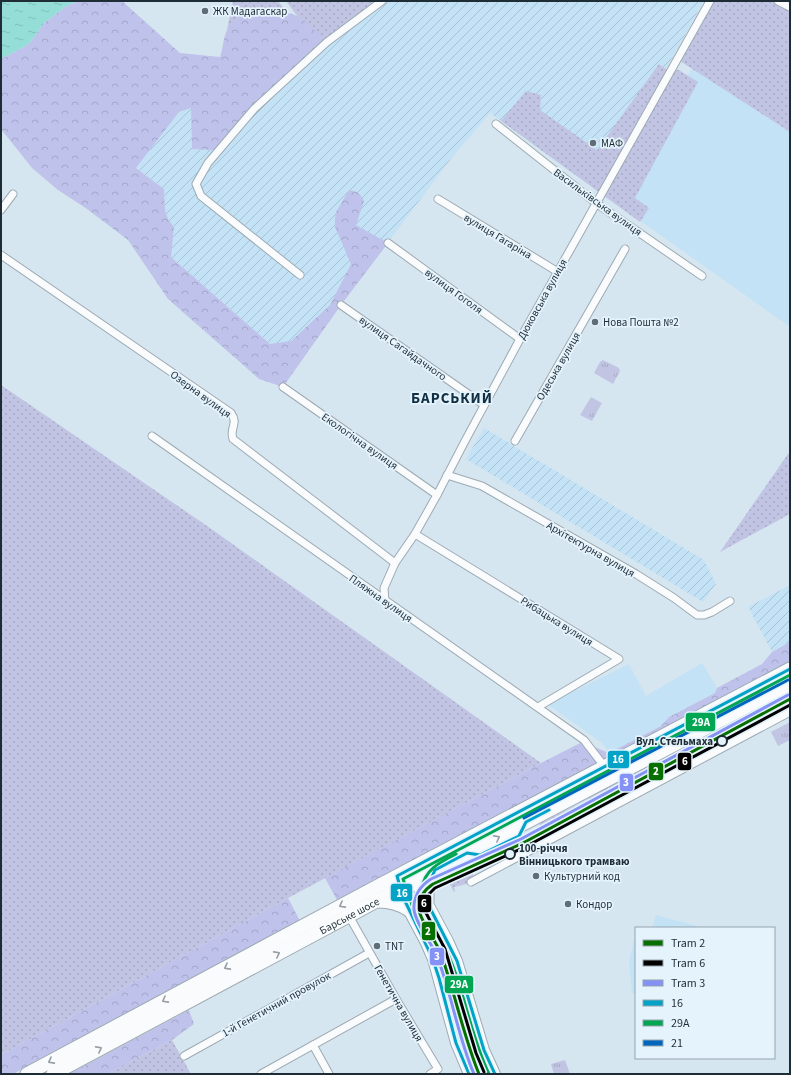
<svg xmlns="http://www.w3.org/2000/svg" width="791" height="1075" viewBox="0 0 791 1075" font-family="'Source Sans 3',sans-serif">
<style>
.built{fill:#c3e2f6}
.industrial{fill:url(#industrial-furrows)}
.grass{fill:url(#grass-dots)}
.forest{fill:url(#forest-crowns)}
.park{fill:url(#park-tufts)}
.water{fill:url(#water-ripples)}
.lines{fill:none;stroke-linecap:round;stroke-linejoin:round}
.street-casing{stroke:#9daab2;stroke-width:9}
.secondary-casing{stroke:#9daab2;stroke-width:12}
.highway-casing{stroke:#9daab2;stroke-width:15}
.street{stroke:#f9fbfd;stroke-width:7}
.secondary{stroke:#f9fbfd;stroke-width:10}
.highway{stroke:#f9fbfd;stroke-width:13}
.bus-1-casing{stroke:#e5f3fd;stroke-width:6}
.bus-2-casing{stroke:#e5f3fd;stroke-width:6}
.bus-3-casing{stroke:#e5f3fd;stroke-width:6}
.bus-1{stroke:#02a3c6;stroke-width:3}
.bus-2{stroke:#00a651;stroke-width:3}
.bus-3{stroke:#0065bd;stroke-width:3}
.tram-1-casing{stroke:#e5f3fd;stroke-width:6}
.tram-2-casing{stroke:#e5f3fd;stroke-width:6}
.tram-3-casing{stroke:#e5f3fd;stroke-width:6}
.tram-1{stroke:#077000;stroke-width:3}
.tram-2{stroke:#000;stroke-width:3}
.tram-3{stroke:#8592f5;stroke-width:3}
.oneway{stroke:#969ea3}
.poi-dot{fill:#5e6d76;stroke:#e5f3fd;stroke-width:1.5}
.stop-dot{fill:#e5f3fd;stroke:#1e2c35;stroke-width:2}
.labels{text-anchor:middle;stroke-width:3.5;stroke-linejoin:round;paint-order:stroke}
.poi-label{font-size:11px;fill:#1e2c35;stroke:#e5f3fd;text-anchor:start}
.street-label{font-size:11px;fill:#1e2c35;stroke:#e5f3fd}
.stop-label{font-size:11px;font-weight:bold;fill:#1e2c35;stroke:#e5f3fd;text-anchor:end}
.district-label{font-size:15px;font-weight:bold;letter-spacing:1px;fill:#113043;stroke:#e5f3fd}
.line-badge{stroke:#e5f3fd;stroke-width:1.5}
.badge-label{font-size:11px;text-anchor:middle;font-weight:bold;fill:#fff}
</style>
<defs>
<pattern id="industrial-furrows" width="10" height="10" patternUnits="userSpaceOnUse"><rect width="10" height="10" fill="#c3e2f6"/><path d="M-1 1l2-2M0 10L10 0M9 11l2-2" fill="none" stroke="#a7c2d4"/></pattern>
<pattern id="grass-dots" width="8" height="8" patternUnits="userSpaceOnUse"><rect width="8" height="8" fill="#c1c5e3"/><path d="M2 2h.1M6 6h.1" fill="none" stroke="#a5a9c3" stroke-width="1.8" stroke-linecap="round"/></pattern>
<pattern id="forest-crowns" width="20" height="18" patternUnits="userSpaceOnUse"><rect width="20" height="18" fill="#bfc2ea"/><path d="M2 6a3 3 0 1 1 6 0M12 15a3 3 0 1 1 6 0" fill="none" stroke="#a4a7c9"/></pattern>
<pattern id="park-tufts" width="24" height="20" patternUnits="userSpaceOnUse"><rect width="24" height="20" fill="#c1c5e3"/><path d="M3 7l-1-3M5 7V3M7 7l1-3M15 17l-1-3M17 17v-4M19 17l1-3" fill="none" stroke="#a5a9c3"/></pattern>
<pattern id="water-ripples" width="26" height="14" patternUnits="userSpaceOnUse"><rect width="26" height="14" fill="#95ded8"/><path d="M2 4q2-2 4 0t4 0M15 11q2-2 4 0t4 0" fill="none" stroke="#80bfba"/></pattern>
</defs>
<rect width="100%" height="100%" fill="#d6e6f0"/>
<!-- built -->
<g class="built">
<polygon points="692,68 790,132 790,327 618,205"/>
<polygon points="702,663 717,688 715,693 669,717 661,726 609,753 602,743 550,706 552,702 629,664 646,696"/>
<polygon points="656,915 705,928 652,928"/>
<polygon points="634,940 636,940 636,994 632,993 629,962"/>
</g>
<!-- industrial -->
<g class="industrial">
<polygon points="382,1 704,1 666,69 660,64 578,177 490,113 450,160 341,305 298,365 270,344 171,257 174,227 168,219 165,210 164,189 136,168 179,112 192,108 254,109 300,67"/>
<polygon points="484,428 704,560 716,584 703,602 466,459"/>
<polygon points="790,585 790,642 772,652 748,607"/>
</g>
<!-- grass -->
<g class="grass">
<polygon points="233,1 278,1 288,13 280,10 238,20 227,29"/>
<polygon points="286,1 382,1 327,42 297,16"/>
<polygon points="713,1 775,1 790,10 790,132 680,61"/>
<polygon points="659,64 666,69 679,70 698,82 635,198 649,208 640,222 501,121 526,91 541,95 540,110 597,150"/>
<polygon points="1,385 210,528 541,763 288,898 1,1055"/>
<polygon points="790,451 790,514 720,552"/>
<polygon points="739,718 741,720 728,728 729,729 560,820 559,818 538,830 540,823 581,803 639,768"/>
<polygon points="693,758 694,759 528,849 527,847"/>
<polygon points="472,872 474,878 470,880 467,884 454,887 455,891 454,892 449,883"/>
<polygon points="445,946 453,962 475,1038 491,1074 474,1074 461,1041 441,967 435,950"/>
<polygon points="172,1040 191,1074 107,1074"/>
</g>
<!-- forest -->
<g class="forest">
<path d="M78,1H122L180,53L220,57C223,49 223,38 227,30C236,10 280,7 297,16C306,20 319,35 327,42L254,109L217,153L213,150L192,149L191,108L179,112L136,168L164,189L165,210L168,219L174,227L171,257L270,344L291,341L330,305L351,264L335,227V219L336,212L349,190C357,191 361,194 364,201L356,225L388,243L341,305L283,387L259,379L168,299L128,240L87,209L58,190L32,168L1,129V59L27,45L31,41L44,23L65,7Z"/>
<polygon points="790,642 790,661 338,902 325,878 541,763 582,742 609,753 661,726 669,717 715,693 717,688 762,664 772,652"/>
<polygon points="288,898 300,921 13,1074 1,1074 1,1055"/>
<polygon points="189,1010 194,1024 172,1040 107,1074 69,1074"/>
</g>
<!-- park -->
<g class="park">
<polygon points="603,360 619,368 620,371 613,384 594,373 600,362"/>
<polygon points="591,397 602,403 592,421 580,415"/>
<polygon points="790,722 790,740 778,746 771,732"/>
<polygon points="565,1060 570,1074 554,1074 551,1064"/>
</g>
<!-- water -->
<polygon class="water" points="1,1 78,1 65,7 44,23 31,41 27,45 1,59"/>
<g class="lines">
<!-- street casing -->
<g class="street-casing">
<g id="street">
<polyline points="778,1 790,7"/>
<polyline points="496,124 596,203 702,276"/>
<polyline points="438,199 558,272"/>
<polyline points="1,210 13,194"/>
<polyline points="388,243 520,339"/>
<path d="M1,255L231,413C239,424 229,428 233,439L395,563"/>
<polyline points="300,275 201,196 196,184 208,163 254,109 327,42 382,1"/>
<polyline points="341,305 484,405"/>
<polyline points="283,387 437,495"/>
<polyline points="152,436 584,740 604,766"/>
<polyline points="515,441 625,249"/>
<polyline points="447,475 482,486 636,574 674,598 697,615 704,615 712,612 730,601"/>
<polyline points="415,534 619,659 538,707"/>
<polyline points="385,601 384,588 395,563 415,534 437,495 465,441 520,339 710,1"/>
<polyline points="471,882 790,712"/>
<polyline points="349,916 396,999 438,1069 430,1074"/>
<polyline points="313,1045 329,1074"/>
<polyline points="184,1056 369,953"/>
<polyline points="261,1074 396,999"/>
</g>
</g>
<!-- secondary casing -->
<g class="secondary-casing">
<g id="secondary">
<polyline points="408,877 421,891 448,941 457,961 484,1050 495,1074"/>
<polyline points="398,882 404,902 426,943 433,959 456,1043 469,1074"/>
</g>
</g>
<!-- highway casing -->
<g class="highway-casing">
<g id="highway">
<path d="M378,901C390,901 399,903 409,910"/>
<polyline points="427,902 427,888 435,870"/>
<polyline points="27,1074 376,887 790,669"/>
<path id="s1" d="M53,1074L399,889L790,684"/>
</g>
</g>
<!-- street -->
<use href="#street" class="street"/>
<!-- secondary -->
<use href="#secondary" class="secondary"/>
<!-- highway -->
<use href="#highway" class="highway"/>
<!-- bus-1 casing -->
<g class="bus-1-casing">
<g id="bus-1">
<polyline points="469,1074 456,1043 439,978 432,957 403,897 397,876 790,669"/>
<polyline points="495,1074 484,1050 457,961 427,902 427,888 435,870 467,853 480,855 519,836 526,822 549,810"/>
</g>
</g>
<!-- bus-2 casing -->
<g class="bus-2-casing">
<g id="bus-2">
<path d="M456,854C440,862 424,870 422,889C420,908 433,924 441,940C464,982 468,1031 489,1074"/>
<polyline points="474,1072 461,1041 444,977 437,955 412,905 403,879 790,675"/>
</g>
</g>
<!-- bus-3 casing -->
<g class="bus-3-casing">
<polyline id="bus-3" points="524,818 788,680"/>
</g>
<!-- bus-1 -->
<use href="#bus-1" class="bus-1"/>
<!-- bus-2 -->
<use href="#bus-2" class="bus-2"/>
<!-- bus-3 -->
<use href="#bus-3" class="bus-3"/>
<!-- tram-1 casing -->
<g class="tram-1-casing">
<path id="tram-1" d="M479,1074C463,1035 455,993 441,954C436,941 421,922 419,910C418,898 424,890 433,884L523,843L790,699"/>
</g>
<!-- tram-2 casing -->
<g class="tram-2-casing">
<polyline id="tram-2" points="484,1072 476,1053 445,949 425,911 424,905 426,898 430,893 435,888 525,847 790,705"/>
</g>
<!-- tram-3 casing -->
<g class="tram-3-casing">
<path id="tram-3" d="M474,1074C457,1035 452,993 436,954C430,941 416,924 414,910C413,897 420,886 431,879L521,839L788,695"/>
</g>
<!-- tram-1 -->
<use href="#tram-1" class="tram-1"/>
<!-- tram-2 -->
<use href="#tram-2" class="tram-2"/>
<!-- tram-3 -->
<use href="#tram-3" class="tram-3"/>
</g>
<!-- one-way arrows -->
<defs><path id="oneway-chevron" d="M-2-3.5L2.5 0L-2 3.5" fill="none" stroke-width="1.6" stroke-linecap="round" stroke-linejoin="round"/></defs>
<g class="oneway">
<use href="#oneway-chevron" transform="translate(497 838) rotate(-28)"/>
<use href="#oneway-chevron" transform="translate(342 905) rotate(152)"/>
<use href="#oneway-chevron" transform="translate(277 954) rotate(-28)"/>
<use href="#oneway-chevron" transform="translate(227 967) rotate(152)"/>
<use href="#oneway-chevron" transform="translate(165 1000) rotate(152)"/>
<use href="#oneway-chevron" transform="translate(99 1049) rotate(-28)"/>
<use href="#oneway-chevron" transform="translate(51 1061) rotate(152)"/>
</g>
<!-- markers -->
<g class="poi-dot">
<circle cx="205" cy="11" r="4"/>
<circle cx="593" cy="143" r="4"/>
<circle cx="595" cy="322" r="4"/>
<circle cx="536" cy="876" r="4"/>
<circle cx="568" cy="904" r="4"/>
<circle cx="377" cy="946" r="4"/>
</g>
<g class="stop-dot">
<circle cx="722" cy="741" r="5"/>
<circle cx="510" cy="854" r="5"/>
</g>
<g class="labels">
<!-- poi labels -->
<g class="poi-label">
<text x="213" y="15">ЖК Мадагаскар</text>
<text x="601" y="147">МАФ</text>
<text x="603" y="326">Нова Пошта №2</text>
<text x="544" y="880">Культурний код</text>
<text x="576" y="908">Кондор</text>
<text x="385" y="950">TNT</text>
</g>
<!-- street labels -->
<g class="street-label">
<text transform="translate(598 202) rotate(36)" y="4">Васильківська вулиця</text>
<text transform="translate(498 236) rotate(31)" y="4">вулиця Гагаріна</text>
<text transform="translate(454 291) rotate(36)" y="4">вулиця Гоголя</text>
<text transform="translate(542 299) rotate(-61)" y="4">Дюковська вулиця</text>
<text transform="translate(403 348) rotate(35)" y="4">вулиця Сагайдачного</text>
<text transform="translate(558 366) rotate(-60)" y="4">Одеська вулиця</text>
<text transform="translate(201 394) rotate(36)" y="4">Озерна вулиця</text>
<text transform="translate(360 441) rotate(35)" y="4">Екологічна вулиця</text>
<text transform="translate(591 549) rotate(30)" y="4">Архітектурна вулиця</text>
<text transform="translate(381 598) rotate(35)" y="4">Пляжна вулиця</text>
<text transform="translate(557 621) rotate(32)" y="4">Рибацька вулиця</text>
<text dy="4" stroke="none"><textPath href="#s1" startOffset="336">Барське шосе</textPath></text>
<text transform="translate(399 1003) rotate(60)" y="4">Генетична вулиця</text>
<text transform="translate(276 1004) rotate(-29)" y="4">1-й Генетичний провулок</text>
</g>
<!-- stop labels -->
<g class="stop-label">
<text x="713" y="745">Вул. Стельмаха</text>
<text x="519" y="852" text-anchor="start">100-річчя<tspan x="519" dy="13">Вінницького трамваю</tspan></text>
</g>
<!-- district labels -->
<g class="district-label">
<text x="452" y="403">БАРСЬКИЙ</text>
</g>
</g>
<g class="line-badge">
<rect x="685" y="712" width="31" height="20" rx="4" fill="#00a651"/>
<rect x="607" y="750" width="23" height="19" rx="4" fill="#02a3c6"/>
<rect x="677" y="752" width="15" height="19" rx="4" fill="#000"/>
<rect x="648" y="762" width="16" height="19" rx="4" fill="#077000"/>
<rect x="619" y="773" width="15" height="19" rx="4" fill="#8592f5"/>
<rect x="390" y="883" width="23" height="19" rx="4" fill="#02a3c6"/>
<rect x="417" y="894" width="15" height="19" rx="4" fill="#000"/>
<rect x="421" y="921" width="15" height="20" rx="4" fill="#077000"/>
<rect x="429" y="947" width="16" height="19" rx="4" fill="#8592f5"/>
<rect x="444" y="975" width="30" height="19" rx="4" fill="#00a651"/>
</g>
<g class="badge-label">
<text x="701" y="726">29А</text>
<text x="618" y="763">16</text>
<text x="685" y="765">6</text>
<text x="656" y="775">2</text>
<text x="626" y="786">3</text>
<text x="402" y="897">16</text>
<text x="424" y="907">6</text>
<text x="428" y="935">2</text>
<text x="437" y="960">3</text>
<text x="459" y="988">29А</text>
</g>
<!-- border -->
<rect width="791" height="1075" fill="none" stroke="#1e2c35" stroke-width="4"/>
<!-- legend -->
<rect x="635" y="927" width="140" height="132" fill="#e5f3fd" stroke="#95a3ad"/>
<rect x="643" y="940" width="20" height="6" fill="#077000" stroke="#95a3ad"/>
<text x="671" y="947" font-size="12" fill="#1e2c35">Tram 2</text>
<rect x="643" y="960" width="20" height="6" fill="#000000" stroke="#95a3ad"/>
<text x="671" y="967" font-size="12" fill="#1e2c35">Tram 6</text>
<rect x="643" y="980" width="20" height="6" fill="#8592f5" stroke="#95a3ad"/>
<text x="671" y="987" font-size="12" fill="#1e2c35">Tram 3</text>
<rect x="643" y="1000" width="20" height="6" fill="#02a3c6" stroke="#95a3ad"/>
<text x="671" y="1007" font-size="12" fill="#1e2c35">16</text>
<rect x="643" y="1020" width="20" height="6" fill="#00a651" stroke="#95a3ad"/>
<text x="671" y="1027" font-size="12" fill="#1e2c35">29А</text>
<rect x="643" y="1040" width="20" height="6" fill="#0065bd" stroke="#95a3ad"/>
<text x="671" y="1047" font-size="12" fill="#1e2c35">21</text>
</svg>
